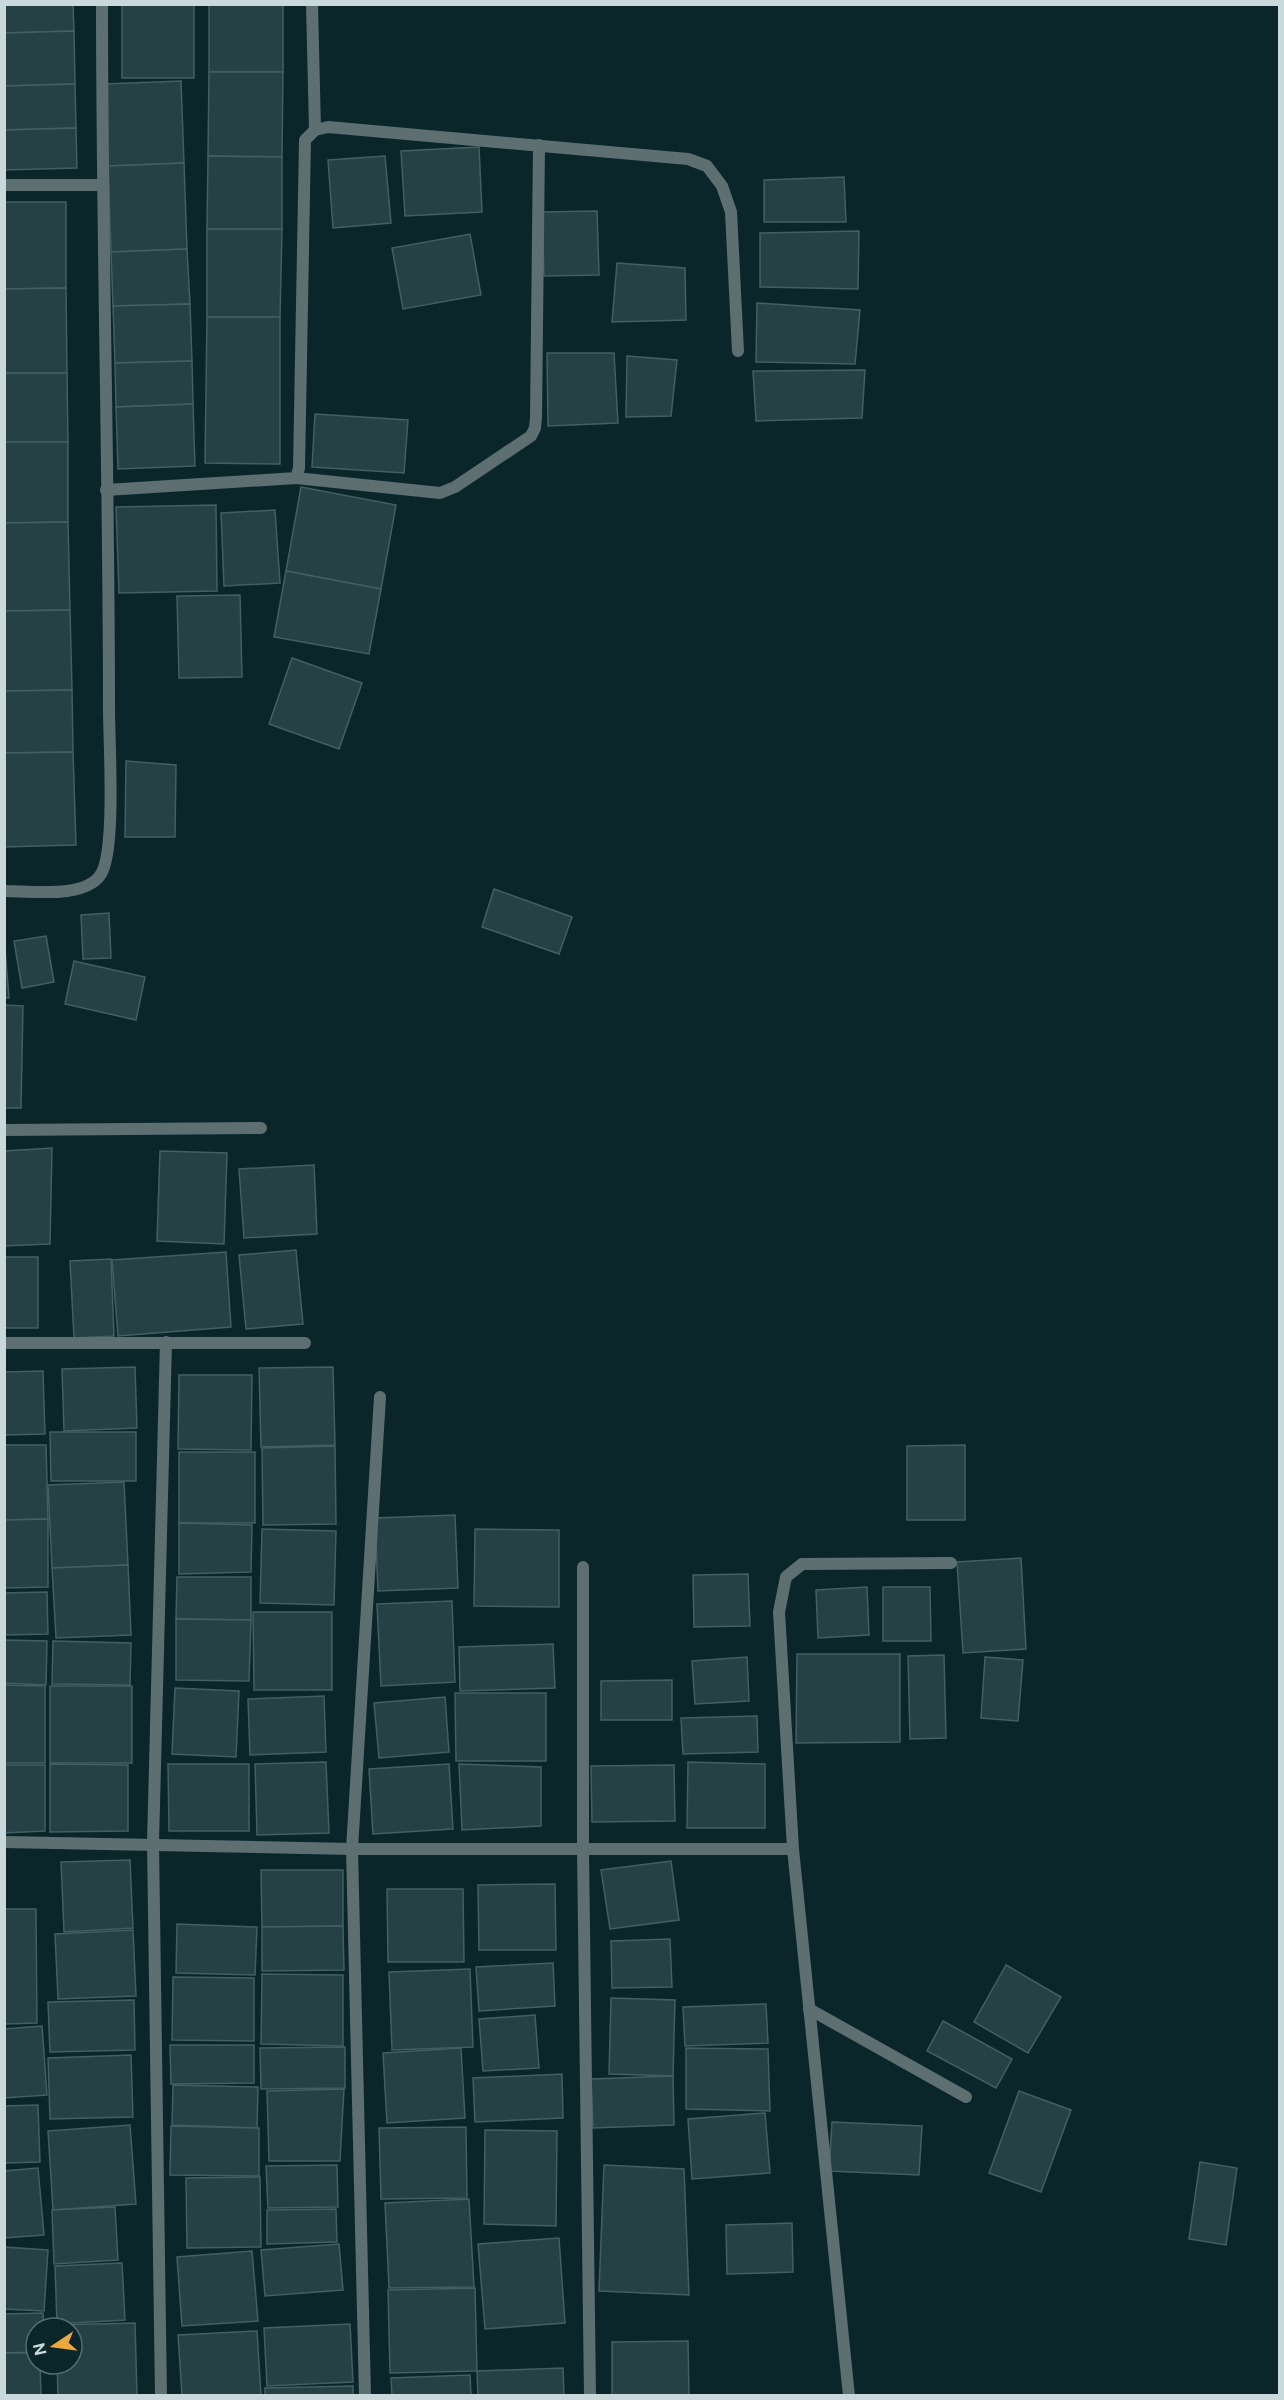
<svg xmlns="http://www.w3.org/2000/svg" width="1284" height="2400" viewBox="0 0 1284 2400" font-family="'Public Sans',sans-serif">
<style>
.building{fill:#264145;stroke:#425f63;stroke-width:1.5}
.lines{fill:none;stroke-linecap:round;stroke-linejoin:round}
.minor{stroke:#5d6f71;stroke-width:12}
</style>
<rect width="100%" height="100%" fill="#0a262a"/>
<!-- building -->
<g class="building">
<polygon points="4,4 73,4 74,31 4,33"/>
<rect x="122" y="4" width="72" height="74"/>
<rect x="209" y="4" width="74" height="68"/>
<polygon points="74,31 75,84 4,86 4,33"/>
<polygon points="209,72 283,72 282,157 208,156"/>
<polygon points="181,81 184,163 108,166 104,84"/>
<polygon points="75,84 76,128 4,130 4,86"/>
<polygon points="76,128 77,168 4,170 4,130"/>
<polygon points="479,147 482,212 405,216 401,151"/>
<polygon points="208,156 282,157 282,229 207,229"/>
<polygon points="385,156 391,223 333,228 328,160"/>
<polygon points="184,163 187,249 111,252 108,166"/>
<polygon points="844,177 846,222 764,222 764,180"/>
<polygon points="4,202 66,202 66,288 4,289"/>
<polygon points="597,211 599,275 544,276 542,212"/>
<polygon points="207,229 282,229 280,317 207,317"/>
<polygon points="859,231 858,289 760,287 760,233"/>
<polygon points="470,234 481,295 403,309 392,248"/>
<polygon points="187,249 190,304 113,306 111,252"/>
<polygon points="617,263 685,268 686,320 612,322"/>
<polygon points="66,288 67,373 4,373 4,289"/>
<polygon points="757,303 860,310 855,364 756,362"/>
<polygon points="190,304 192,361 115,363 113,306"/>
<polygon points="207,317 280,317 280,464 205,463"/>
<polygon points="547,353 614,353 618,423 548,426"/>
<polygon points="627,356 677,360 671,416 626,417"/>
<polygon points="192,361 193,404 116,407 115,363"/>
<polygon points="865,370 862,418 756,421 753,371"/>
<polygon points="4,373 67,373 68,442 4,442"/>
<polygon points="193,404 195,466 118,469 116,407"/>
<polygon points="315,414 408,420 404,473 312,467"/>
<polygon points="4,442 68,442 68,522 4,523"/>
<polygon points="301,487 396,505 381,589 286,571"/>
<polygon points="216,505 217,591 119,593 116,507"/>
<polygon points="275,510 280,583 224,586 221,513"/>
<polygon points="68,522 70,610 4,611 4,523"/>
<polygon points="286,571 381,589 369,654 274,637"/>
<polygon points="240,595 242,677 179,678 177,596"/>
<polygon points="70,610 72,690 4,691 4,611"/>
<polygon points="292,658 362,683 339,749 269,724"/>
<polygon points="72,690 73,752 4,753 4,691"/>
<polygon points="73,752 76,845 4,847 4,753"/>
<polygon points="126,761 176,765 175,837 125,837"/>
<polygon points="494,889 572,917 559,954 482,927"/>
<polygon points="109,913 111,958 83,959 81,915"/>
<polygon points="4,936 9,998 4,998"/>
<polygon points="46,936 54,982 22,988 14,941"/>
<polygon points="74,961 145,977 136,1020 65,1004"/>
<polygon points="4,1005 23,1006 21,1108 4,1108"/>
<polygon points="52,1148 50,1244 4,1246 4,1151"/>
<polygon points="160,1151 227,1153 224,1244 157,1241"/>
<polygon points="314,1165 317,1234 244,1238 239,1169"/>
<polygon points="296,1250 303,1324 246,1329 239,1255"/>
<polygon points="226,1252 231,1327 118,1336 112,1260"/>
<rect x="4" y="1257" width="34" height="71"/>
<polygon points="111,1259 114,1336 74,1338 70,1261"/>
<polygon points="135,1367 137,1428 64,1431 62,1369"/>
<polygon points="333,1367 335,1445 261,1447 259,1368"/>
<polygon points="43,1371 45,1434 4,1435 4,1372"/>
<polygon points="179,1375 252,1375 251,1450 178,1449"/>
<polygon points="50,1432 136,1432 136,1481 51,1481"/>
<polygon points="4,1445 46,1445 48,1519 4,1520"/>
<polygon points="965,1445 965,1520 907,1520 907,1446"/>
<polygon points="335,1446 336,1524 263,1525 262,1448"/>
<rect x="179" y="1452" width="76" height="71"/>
<polygon points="124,1482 128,1565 52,1568 48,1485"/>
<polygon points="455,1515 458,1588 378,1591 375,1518"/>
<polygon points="48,1519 48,1587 4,1588 4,1520"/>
<polygon points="179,1523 252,1525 251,1572 179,1574"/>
<polygon points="262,1529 336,1531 334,1605 260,1603"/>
<polygon points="475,1529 559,1530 559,1607 474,1606"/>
<polygon points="1021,1558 1026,1649 963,1653 957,1562"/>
<polygon points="128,1565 131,1635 56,1638 52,1568"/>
<polygon points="748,1574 750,1626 694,1627 693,1575"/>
<polygon points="177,1577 251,1577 251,1620 176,1619"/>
<polygon points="867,1587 869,1635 818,1638 816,1590"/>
<polygon points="883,1587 930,1587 931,1641 883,1641"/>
<polygon points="47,1592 48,1634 4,1635 4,1593"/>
<polygon points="452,1601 455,1682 381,1686 377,1604"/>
<polygon points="253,1612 332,1612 332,1690 254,1690"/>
<polygon points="176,1619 251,1620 249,1681 176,1680"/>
<polygon points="4,1640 47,1641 46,1685 4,1683"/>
<polygon points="53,1641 131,1643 130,1685 52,1684"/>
<polygon points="553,1644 555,1688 460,1691 459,1647"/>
<polygon points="797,1654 900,1654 900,1742 796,1743"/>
<polygon points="944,1655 946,1738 910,1739 908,1656"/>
<polygon points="747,1657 749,1701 695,1704 692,1661"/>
<polygon points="985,1657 1023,1660 1018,1721 981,1718"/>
<polygon points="672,1680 672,1720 601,1720 601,1681"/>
<polygon points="4,1685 45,1686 45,1763 4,1763"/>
<rect x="50" y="1686" width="82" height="77"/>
<polygon points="175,1688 239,1691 236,1757 172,1754"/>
<polygon points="455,1693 546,1693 546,1761 456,1761"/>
<polygon points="324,1696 326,1752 250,1755 248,1699"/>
<polygon points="445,1697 449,1752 379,1758 374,1703"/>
<polygon points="757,1716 758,1752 683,1754 681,1718"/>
<polygon points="326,1762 329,1833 257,1835 255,1764"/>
<polygon points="688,1762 765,1764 765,1828 687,1828"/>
<polygon points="50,1764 128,1765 128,1831 50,1832"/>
<polygon points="168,1764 249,1764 249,1831 169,1831"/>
<polygon points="449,1764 453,1829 373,1834 369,1769"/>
<polygon points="459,1764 541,1767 541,1826 462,1830"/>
<polygon points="4,1765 45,1765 45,1831 4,1833"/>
<polygon points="674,1765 675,1821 592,1822 591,1766"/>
<polygon points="130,1860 133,1928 64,1932 61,1862"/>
<polygon points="671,1861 679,1920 610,1929 601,1870"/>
<polygon points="261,1870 343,1870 343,1926 262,1927"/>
<polygon points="555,1884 556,1950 479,1950 478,1885"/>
<polygon points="387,1889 463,1889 464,1962 388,1962"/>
<polygon points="4,1909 36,1909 37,2023 4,2024"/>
<polygon points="177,1924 257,1927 255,1975 176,1973"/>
<polygon points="343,1926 344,1970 262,1971 262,1927"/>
<polygon points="133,1930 136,1996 58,1999 55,1934"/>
<polygon points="670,1939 672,1987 612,1988 611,1941"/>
<polygon points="553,1963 555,2006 479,2011 476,1967"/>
<polygon points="1006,1965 1061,1997 1028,2053 974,2022"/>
<polygon points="470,1969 473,2047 392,2050 389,1972"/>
<polygon points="262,1974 343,1975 343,2046 261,2044"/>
<polygon points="173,1977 254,1978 254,2041 172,2040"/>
<polygon points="611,1998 675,2000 673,2076 609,2074"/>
<polygon points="134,2000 135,2050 50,2052 48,2002"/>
<polygon points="766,2004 768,2043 685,2046 683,2007"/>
<polygon points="535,2015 539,2068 483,2071 479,2019"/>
<polygon points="943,2021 1012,2059 996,2088 927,2051"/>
<polygon points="42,2026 47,2095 4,2098 4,2029"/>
<polygon points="170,2045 254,2045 254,2083 171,2084"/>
<polygon points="345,2047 345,2088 261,2089 260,2048"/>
<polygon points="461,2048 465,2118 387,2123 383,2053"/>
<polygon points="686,2048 768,2049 770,2111 686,2109"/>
<polygon points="131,2055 133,2117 50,2119 48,2058"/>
<polygon points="562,2074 563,2118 475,2122 473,2078"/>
<polygon points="673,2076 674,2125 593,2128 591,2079"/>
<polygon points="173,2085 258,2087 257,2128 172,2125"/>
<polygon points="344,2089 340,2161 269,2161 267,2091"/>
<polygon points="1019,2091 1071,2110 1041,2192 989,2173"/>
<polygon points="38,2105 40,2162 4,2163 4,2106"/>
<polygon points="765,2113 770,2173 692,2179 688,2119"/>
<polygon points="832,2122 922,2126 919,2175 829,2171"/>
<polygon points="130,2125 136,2204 53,2210 48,2131"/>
<polygon points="171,2126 259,2128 259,2176 170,2175"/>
<polygon points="466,2127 467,2198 381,2199 379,2128"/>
<polygon points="485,2130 557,2131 556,2226 484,2224"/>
<polygon points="1200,2162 1237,2168 1226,2245 1189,2239"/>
<polygon points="337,2165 338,2207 268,2208 266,2166"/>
<polygon points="604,2165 684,2169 689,2295 599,2291"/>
<polygon points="38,2168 44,2235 4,2238 4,2171"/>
<polygon points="260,2177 261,2247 187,2248 186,2178"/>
<polygon points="469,2199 474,2287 389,2288 385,2203"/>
<polygon points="115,2207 118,2260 54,2264 52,2210"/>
<polygon points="336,2209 337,2242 267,2244 267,2210"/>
<polygon points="792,2223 793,2272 727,2274 726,2225"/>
<polygon points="559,2238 565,2323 485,2329 478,2244"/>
<polygon points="339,2244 343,2290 265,2296 261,2250"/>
<polygon points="4,2247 48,2250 44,2311 4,2309"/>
<polygon points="252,2251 258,2321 182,2326 177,2257"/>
<polygon points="122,2263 125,2320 57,2324 55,2266"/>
<polygon points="475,2288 477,2371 390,2373 388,2290"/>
<polygon points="43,2313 44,2328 36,2328 36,2352 4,2353 4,2314"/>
<polygon points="135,2323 137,2395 58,2396 57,2364 72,2364 72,2328 56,2328 56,2325"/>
<polygon points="350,2324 353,2382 267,2386 264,2328"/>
<polygon points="257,2331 261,2396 182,2396 178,2335"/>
<polygon points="688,2341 689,2396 612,2396 612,2342"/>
<polygon points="4,2353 36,2353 36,2364 40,2364 41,2396 4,2396"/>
<polygon points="563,2368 564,2396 478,2396 477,2371"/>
<polygon points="470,2375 471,2396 392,2396 391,2378"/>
<polygon points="353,2386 353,2396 265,2396 265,2388"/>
</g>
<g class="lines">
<!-- minor -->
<g class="minor">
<polyline points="312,4 315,130"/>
<polyline points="4,185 102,185"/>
<polyline points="296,478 440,493 455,487 531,436 535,428 536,418 539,145"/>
<polyline points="106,490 296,478 299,468 305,140 315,130 328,127 688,159 707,166 722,186 731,212 738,351"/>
<path d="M4,891C31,891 86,899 101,874C116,850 109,743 109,709C109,474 102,239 102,4"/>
<polyline points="4,1130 261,1128"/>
<polyline points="4,1343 305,1343"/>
<polyline points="583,1567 583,1850 590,2396"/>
<polyline points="4,1842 352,1849 793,1849 849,2396"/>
<polyline points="793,1849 779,1612 786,1577 802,1564 951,1563"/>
<polyline points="809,2009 966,2097"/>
<polyline points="161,2396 153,1843 166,1342"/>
<polyline points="365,2396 352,1849 380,1397"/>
</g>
</g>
<!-- border -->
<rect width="1284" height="2400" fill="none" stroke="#c9d8da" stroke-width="12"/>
<!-- north arrow -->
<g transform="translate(54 2346) rotate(257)"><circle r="28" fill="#0a262a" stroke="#566d70" stroke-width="1.5"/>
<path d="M0-4.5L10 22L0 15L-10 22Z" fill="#eda83b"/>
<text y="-9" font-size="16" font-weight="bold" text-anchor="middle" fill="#c9d8da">N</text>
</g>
</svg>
